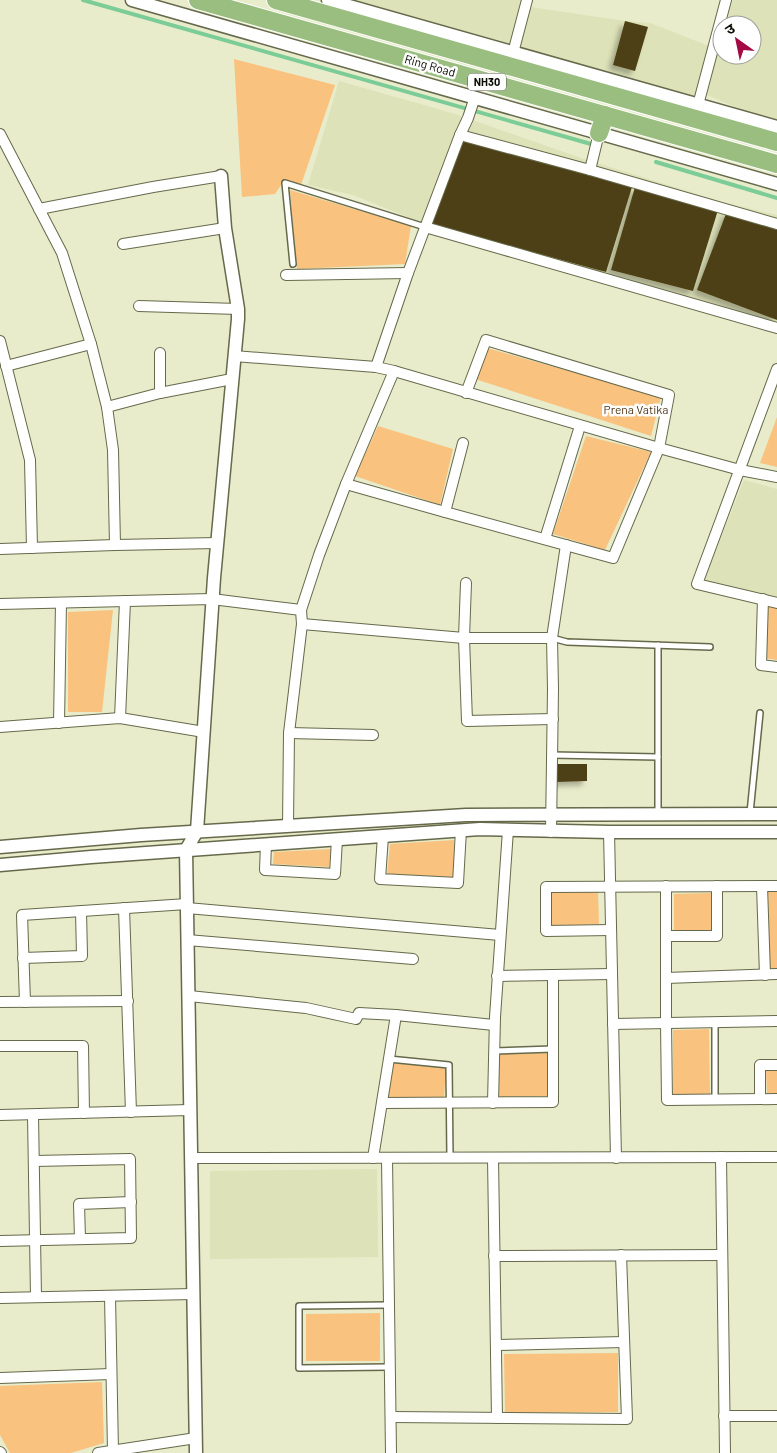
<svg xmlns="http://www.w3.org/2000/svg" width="777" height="1453" viewBox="0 0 777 1453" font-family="Barlow,'Noto Sans Devanagari',sans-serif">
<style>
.built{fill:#dde2b8}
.green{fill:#f9c27f}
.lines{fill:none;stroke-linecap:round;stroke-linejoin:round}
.stream{stroke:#7bcc97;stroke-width:4}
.building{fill:#4e4012;filter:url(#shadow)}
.service-casing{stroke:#66694b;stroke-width:8}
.minor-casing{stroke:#66694b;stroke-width:12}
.tertiary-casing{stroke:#66694b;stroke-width:15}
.trunk-casing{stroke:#fff;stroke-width:20}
.service{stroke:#fff;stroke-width:5}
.minor{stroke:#fff;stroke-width:10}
.tertiary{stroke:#fff;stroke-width:12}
.trunk{stroke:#9abe80;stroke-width:18}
.labels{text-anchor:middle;stroke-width:5;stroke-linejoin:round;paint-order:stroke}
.shield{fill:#fff;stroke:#54554f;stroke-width:1}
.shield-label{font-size:11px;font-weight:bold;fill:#0b0c03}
.street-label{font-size:12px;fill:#0b0c03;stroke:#fff}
.park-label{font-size:12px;fill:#4e3618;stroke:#fff}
</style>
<defs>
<filter id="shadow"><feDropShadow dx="-4.5" dy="4.5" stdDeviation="2.5" flood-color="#0004"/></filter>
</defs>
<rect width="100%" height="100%" fill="#e8ecca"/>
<!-- built -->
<g class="built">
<polygon points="351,0 532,0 530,7 625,21 650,23 709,46 697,97 522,49 367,3"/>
<polygon points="733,0 777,0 777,122 756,116 705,94 722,37 722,55 752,55 752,25 725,25"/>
<polygon points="339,81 452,113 584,159 726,203 777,215 777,324 522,249 418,221 353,195 308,185"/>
<polygon points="744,480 777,489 777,600 704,580"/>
<polygon points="377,1169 378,1257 210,1259 210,1171"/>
</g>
<!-- green -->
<g class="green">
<polygon points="234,59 335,85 301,185 287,180 283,182 275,194 242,197"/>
<polygon points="290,190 411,226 405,264 297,269"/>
<polygon points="487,348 661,397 651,436 475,379"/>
<polygon points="777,417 777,467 760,463"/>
<polygon points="378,426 453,449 440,505 355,476"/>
<polygon points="586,436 651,452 605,550 553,534"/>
<polygon points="767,605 777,608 777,660 764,658"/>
<polygon points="113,610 102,712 68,712 68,612"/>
<polygon points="454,840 454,877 387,874 390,844"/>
<polygon points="331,849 329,867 273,864 274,852"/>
<polygon points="598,891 599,924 552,926 551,893"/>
<polygon points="768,892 777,892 777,969 770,969"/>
<polygon points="711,893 711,930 674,930 674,894"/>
<polygon points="709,1029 710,1095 673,1096 673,1030"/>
<polygon points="548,1053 548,1096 499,1097 499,1054"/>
<polygon points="393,1063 446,1068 444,1099 388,1099"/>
<polygon points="777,1069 777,1095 767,1095 766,1070"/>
<polygon points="380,1313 380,1361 306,1361 306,1314"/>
<polygon points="618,1353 618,1412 505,1413 504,1354"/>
<polygon points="102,1382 104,1443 71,1453 10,1453 0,1435 0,1386"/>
</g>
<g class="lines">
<!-- stream -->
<g class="stream">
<polyline points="83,0 591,144"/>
<polyline points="656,162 777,198"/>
</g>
</g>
<!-- building -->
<g class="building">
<polygon points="625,21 648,27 635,71 613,65"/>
<polygon points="464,140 589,173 632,187 606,272 430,224"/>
<polygon points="635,187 718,210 693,291 611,270"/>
<polygon points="727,211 777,230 777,320 697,290"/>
<polygon points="556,764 587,764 587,781 556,782"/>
</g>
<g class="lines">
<!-- service casing -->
<g class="service-casing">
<g id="service">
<polyline points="293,264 285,183 425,227"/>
<polyline points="552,638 567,642 710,647"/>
<polyline points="552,755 658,757"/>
<polyline points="658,813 658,645"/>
<polyline points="750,813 760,713"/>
<polyline points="715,1022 715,1099"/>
<polyline points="494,1051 553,1049"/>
<polyline points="389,1059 449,1065 450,1158"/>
<polyline points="389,1305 299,1306 299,1368 389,1367"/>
</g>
</g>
<!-- minor casing -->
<g class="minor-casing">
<g id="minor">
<polyline points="513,53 527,0"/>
<polyline points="698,105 726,0"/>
<polyline points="0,134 62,253 91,344 107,407 113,450 115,545"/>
<polyline points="460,135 590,170 777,224"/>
<polyline points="590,170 599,133"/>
<polyline points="39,209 153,187 221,176"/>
<polyline points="425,227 777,328"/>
<polyline points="123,244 225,228"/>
<polyline points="286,275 408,273"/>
<polyline points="139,306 238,309"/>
<polyline points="0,341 30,460 32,548"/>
<polyline points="160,353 160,393"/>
<polyline points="234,356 376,367 394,371 659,448 740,470 777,477"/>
<polyline points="6,366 91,344"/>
<polyline points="376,367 408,273 460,135 468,118 475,97"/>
<polyline points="777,369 697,584 777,603"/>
<polyline points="107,407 160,393 232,379"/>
<polyline points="346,484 445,512 613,558 659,448 669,395 486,340 466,393"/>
<polyline points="445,512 463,443"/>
<polyline points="545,539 580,426"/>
<polyline points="0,549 115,545 217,543"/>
<polyline points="466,583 464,638 467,721 553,719"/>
<polyline points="763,599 761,665 777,667"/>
<polyline points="0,604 212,599 301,610"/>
<polyline points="302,624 464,638 552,638"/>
<polyline points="120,718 125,601"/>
<polyline points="59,723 61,603"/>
<polyline points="0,727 120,718 204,732"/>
<polyline points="289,733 373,735"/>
<polyline points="288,826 289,733 302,624 301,610 319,555 346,484 394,371"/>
<polyline points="551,832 553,689 552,638 566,545"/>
<polyline points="609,832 616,1158"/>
<polyline points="383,836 380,879 458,883 461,830"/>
<polyline points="266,844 265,870 335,874 337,839"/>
<polyline points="666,886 666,1023 667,1100 777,1099"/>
<polyline points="762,886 765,975"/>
<polyline points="124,908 131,1112"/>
<polyline points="187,908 500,935"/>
<polyline points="611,930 546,931 546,887 777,886"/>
<polyline points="666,936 717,936 717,886"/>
<polyline points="187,940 413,959"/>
<polyline points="23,958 82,956 81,911"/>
<polyline points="497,976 612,974"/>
<polyline points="666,978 777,974"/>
<polyline points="189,996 306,1008 356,1019 359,1013 396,1015"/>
<polyline points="0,1002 128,1001"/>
<polyline points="25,1002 22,915 187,904"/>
<polyline points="613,1024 777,1021"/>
<polyline points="0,1046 83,1046 84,1113"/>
<polyline points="760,1099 760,1065 777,1065"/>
<polyline points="382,1103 553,1102 553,975"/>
<polyline points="493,1103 495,1017 508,830"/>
<polyline points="0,1115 190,1110"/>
<polyline points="33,1115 36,1297"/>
<polyline points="721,1157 725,1453"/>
<polyline points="192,1158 777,1157"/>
<polyline points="373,1158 396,1015 494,1025"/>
<polyline points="387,1158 391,1453"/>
<polyline points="493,1158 497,1418"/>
<polyline points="80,1239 79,1204 131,1202"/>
<polyline points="0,1241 131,1238 130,1159 34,1161"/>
<polyline points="494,1256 722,1255"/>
<polyline points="110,1296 113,1451"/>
<polyline points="0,1298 194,1294"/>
<polyline points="496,1345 624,1342"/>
<polyline points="0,1378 111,1374"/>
<polyline points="724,1416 777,1416"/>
<polyline points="391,1417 627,1419 621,1255"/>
<polyline points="0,1452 1,1453"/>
<polyline points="98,1453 196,1438"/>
</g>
</g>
<!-- tertiary casing -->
<g class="tertiary-casing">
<g id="tertiary">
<polyline points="132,0 777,184"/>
<polyline points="328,0 777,127"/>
<polyline points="0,847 141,835 466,815 777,814"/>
<polyline points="0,865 91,857 480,829 609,832 777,832"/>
<polyline points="196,1453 186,850 197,831 214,578 238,319 238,309 225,228 221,176"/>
</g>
</g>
<!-- trunk casing -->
<g class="trunk-casing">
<g id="trunk">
<polyline points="198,0 777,164"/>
<polyline points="276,0 777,142"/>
<polyline points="599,133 605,115"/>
</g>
</g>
<!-- service -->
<use href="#service" class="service"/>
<!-- minor -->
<use href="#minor" class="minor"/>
<!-- tertiary -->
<use href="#tertiary" class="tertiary"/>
<!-- trunk -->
<use href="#trunk" class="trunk"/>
</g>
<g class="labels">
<!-- shield labels -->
<rect class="shield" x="468" y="73.5" width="38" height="17" rx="4"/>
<g class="shield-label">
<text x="487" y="86">NH30</text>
</g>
<!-- street labels -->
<g class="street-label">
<text transform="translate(430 66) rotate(16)" y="4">Ring Road</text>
</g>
<!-- park labels -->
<g class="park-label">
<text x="636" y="414">Prena Vatika</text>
</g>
</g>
<!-- north arrow -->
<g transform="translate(737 40) rotate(327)"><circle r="24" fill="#ffffff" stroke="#9d9e9a"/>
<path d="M0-4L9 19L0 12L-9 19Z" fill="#a40a44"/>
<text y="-8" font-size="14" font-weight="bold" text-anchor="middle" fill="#0b0c03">उ</text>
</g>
</svg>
